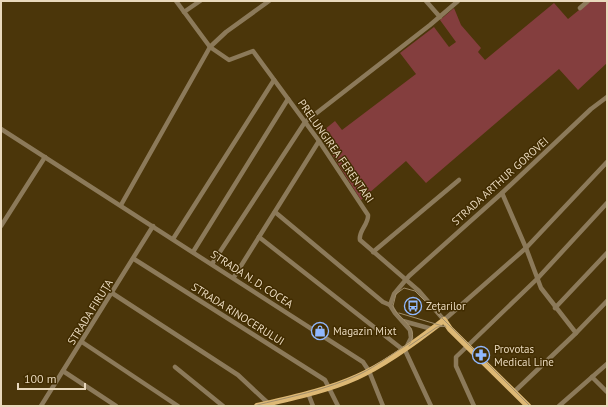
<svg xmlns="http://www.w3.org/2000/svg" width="608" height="407" viewBox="0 0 608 407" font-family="'PT Sans',sans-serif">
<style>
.green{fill:#843e3e}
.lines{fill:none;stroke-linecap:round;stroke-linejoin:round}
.minor{stroke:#8c7a5a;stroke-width:4.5}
.major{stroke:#ddb874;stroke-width:6}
.tram{stroke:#a18e6b;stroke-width:1}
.labels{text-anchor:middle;stroke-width:3;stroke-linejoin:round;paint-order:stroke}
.street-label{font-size:11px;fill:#e9d9bd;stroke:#412c00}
.poi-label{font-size:11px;fill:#e9d9bd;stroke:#412c00;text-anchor:start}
</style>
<rect width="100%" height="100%" fill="#4b360a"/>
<!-- green -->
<polygon class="green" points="590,1 607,1 607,63 578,90 559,69 426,183 406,161 361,200 319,134 335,121 342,130 416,74 400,53 434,27 449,47 456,42 440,20 454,8 461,25 481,48 478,52 485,60 554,3 568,19"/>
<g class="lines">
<!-- minor -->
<g class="minor">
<path d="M176,1L210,47L229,60L253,51L319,141L368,215C369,224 358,231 360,240L419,291L444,320L526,248L607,162"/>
<polyline points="426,1 440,17"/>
<polyline points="580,8 588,1"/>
<polyline points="184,12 200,1"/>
<polyline points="1,129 363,362 369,371 383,406"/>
<polyline points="502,193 526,248 541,288 576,333"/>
<polyline points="121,205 210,47 226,32 269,1"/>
<polyline points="275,212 383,302 390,305 395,313 410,330 411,338 407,346"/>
<polyline points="1,226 45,157"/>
<polyline points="259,237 402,349"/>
<polyline points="173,239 274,80"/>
<polyline points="193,252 288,99"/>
<polyline points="373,252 459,180"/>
<polyline points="134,259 325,380 338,406"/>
<polyline points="212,264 305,122 430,25 458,1"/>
<polyline points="234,277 319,141"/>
<polyline points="112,293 238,375 269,404"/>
<polyline points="390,305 394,294 409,276 502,193 591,109 607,97"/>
<polyline points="555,308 607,253"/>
<polyline points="403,321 432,329"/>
<polyline points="82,342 178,406"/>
<polyline points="404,348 431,406"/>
<polyline points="175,367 223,406"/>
<polyline points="63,371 116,406"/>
<polyline points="592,377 607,392"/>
<polyline points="514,392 576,333 607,301"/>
<polyline points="308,393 313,406"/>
<polyline points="41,406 153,226"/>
<polyline points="474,406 456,366 456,357 537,279 607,203"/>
<polyline points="559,406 607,364"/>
</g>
<!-- major -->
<path class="major" d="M257,406C291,398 326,391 357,377C384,365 421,338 444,320L450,329L528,406"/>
<!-- tram -->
<g class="tram">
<polyline points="399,313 446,327"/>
<polyline points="409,346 437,327 445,326"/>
<path d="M253,406C289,397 327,390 360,374C377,366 393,353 410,343C420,326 398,320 393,306L396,294L404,288L415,291L530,406"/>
</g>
</g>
<!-- icons -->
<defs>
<g id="bus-ring" transform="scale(0.9)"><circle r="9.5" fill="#412c00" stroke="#91b8fd" stroke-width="1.5"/><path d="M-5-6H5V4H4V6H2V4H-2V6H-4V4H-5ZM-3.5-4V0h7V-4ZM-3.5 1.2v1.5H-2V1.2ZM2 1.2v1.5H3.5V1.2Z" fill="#91b8fd"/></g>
<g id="shop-ring" transform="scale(0.9)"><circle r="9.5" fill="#412c00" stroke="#91b8fd" stroke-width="1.5"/><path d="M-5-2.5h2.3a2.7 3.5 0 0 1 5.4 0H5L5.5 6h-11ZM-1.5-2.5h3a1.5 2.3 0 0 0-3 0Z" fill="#91b8fd"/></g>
<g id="pharmacy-ring" transform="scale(0.9)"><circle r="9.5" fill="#412c00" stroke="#91b8fd" stroke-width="1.5"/><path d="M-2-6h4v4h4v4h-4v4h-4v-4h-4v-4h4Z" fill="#91b8fd"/></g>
</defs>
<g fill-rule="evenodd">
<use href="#bus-ring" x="413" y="306"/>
<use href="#shop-ring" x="320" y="331"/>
<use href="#pharmacy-ring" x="481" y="355"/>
</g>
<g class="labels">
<!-- street labels -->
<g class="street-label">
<text transform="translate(336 151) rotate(55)" y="4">PRELUNGIREA FERENTARI</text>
<text transform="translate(500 181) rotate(-42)" y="4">STRADA ARTHUR GOROVEI</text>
<text transform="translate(252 279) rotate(33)" y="4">STRADA N. D. COCEA</text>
<text transform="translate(90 312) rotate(-58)" y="4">STRADA FIRUȚA</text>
<text transform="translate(238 314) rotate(32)" y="4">STRADA RINOCERULUI</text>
</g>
<!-- poi labels -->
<g class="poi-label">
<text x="426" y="310">Zețarilor</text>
<text x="333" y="335">Magazin Mixt</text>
<text x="494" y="353">Provotas<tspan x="494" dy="13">Medical Line</tspan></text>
</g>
</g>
<!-- border -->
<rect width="608" height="407" fill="none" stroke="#e9d9bd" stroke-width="4"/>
<!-- scale -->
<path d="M18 383v6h67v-6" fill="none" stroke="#e9d9bd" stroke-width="2"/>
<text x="24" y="383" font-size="12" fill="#e9d9bd" stroke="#412c00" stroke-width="3" paint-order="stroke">100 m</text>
</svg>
